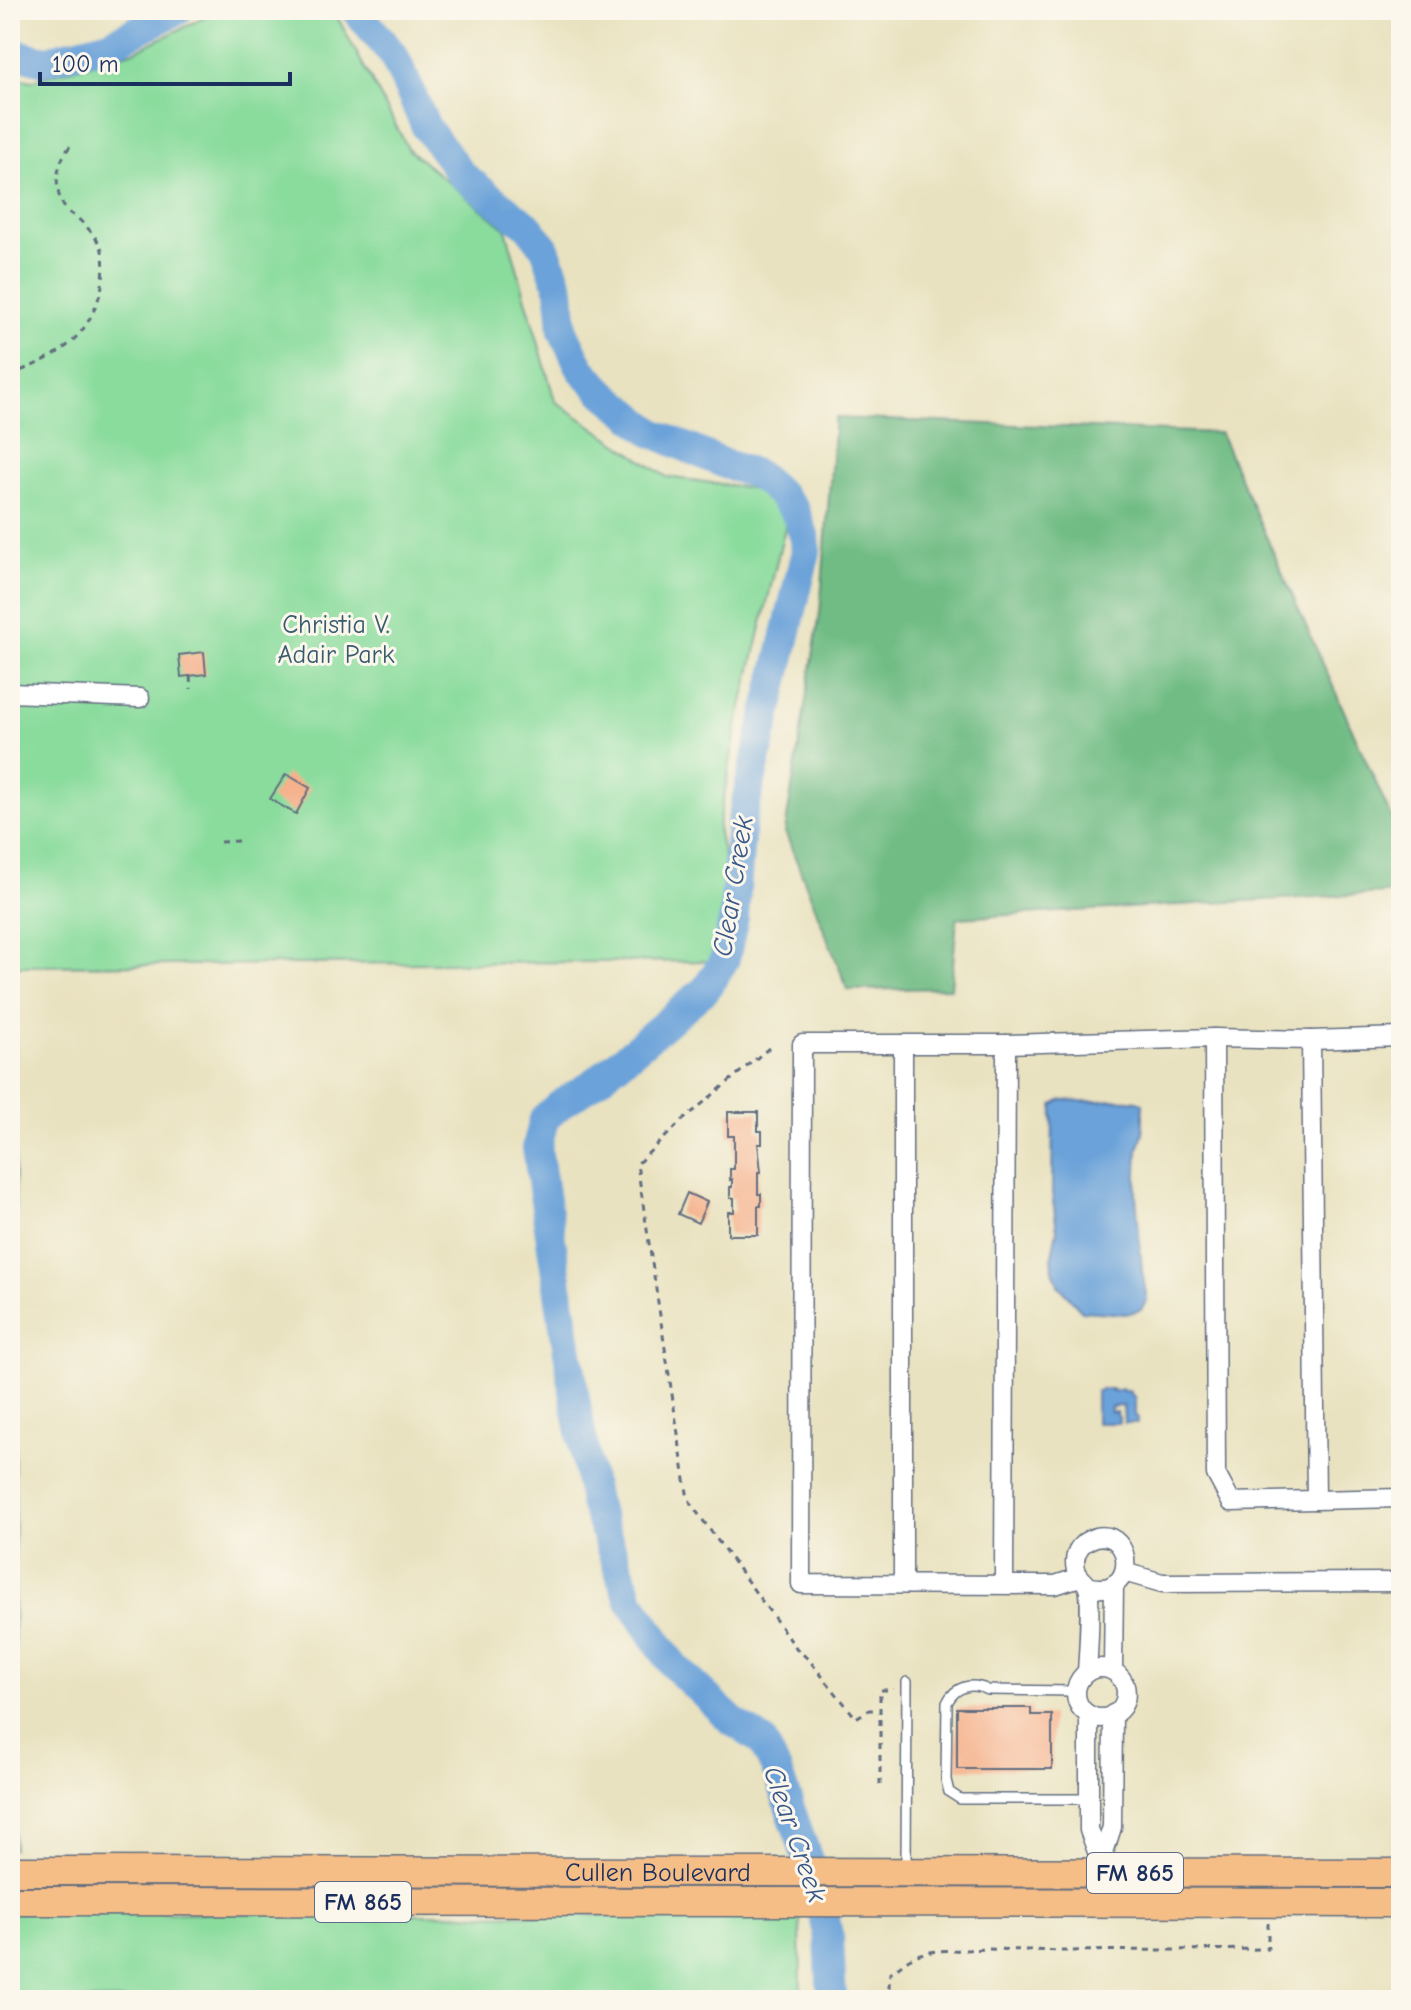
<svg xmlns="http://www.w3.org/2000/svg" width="1411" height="2010" viewBox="0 0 1411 2010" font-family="'Comic Neue',sans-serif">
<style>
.green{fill:#8adc9d;stroke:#52867e;stroke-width:2}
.forest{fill:#6fbc84;stroke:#457671;stroke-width:2}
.water{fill:#6aa2d9;stroke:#42689c;stroke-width:2}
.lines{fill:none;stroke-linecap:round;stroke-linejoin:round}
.river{stroke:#6aa2d9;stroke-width:30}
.building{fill:#f5b18b}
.service-casing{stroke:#636e80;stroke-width:12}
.minor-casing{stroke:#636e80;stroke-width:21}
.primary-casing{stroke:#636e80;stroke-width:31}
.path{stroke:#636e80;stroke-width:3;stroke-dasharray:6 6;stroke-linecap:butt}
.service{stroke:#fff;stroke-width:9}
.minor{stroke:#fff;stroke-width:18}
.primary{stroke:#f6be87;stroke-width:28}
.labels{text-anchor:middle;stroke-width:6;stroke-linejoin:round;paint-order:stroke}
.shield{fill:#fbf7ec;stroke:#5e6b89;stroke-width:2}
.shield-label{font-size:24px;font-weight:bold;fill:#1b2f5e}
.park-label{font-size:26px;fill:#375a6e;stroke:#fbf7ec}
.street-label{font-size:26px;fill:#1b2f5e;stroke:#fbf7ec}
.water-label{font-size:28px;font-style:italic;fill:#375789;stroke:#fbf7ec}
</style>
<rect width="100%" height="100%" fill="#fbf7ec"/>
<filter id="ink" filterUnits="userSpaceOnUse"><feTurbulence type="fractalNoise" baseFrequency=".0125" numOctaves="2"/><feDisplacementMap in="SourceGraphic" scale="16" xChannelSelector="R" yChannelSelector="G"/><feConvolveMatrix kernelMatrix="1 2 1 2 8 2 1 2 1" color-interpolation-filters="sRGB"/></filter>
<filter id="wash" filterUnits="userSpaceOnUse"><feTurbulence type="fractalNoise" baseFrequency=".006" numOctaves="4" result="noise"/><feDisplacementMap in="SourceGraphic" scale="32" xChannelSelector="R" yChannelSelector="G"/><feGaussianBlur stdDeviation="1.8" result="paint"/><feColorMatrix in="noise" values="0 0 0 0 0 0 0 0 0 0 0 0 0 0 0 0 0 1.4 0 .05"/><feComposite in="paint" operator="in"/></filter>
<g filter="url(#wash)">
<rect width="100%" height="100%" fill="#e9e2c0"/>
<!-- green -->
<g class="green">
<polygon points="220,10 334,11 409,150 506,229 555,401 667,477 756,489 789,511 736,731 718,828 730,890 721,961 15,966 14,1849 10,1849 10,76 31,81 135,51"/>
<polygon points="10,1912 800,1916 801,2000 10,2000"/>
</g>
<!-- forest -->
<polygon class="forest" points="835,418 1220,433 1401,839 1401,892 957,918 951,988 848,990 785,832 820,612"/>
<!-- water -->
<g class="water">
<path d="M1062,1100C1074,1100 1085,1102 1096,1101C1113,1101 1128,1097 1143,1103V1133L1138,1150L1136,1195L1142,1271L1147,1300L1141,1310L1126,1314L1082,1311L1058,1285L1053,1270L1052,1255L1057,1230L1052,1193L1053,1105Z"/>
<polygon points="1101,1389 1112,1389 1112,1392 1122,1389 1123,1391 1129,1391 1135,1398 1135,1416 1138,1417 1138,1423 1124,1423 1123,1406 1111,1407 1111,1412 1117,1412 1117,1416 1119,1417 1119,1423 1096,1423 1096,1391 1100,1391"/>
</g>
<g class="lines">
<!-- river -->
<g class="river">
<polyline points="356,10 394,56 426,127 462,175 528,226 545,248 560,290 563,331 581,369 605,394 653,433 725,464 758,475 780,494 795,511 804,535 806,551 741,823 734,917 725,959 706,989 627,1056 589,1086 561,1104 544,1119 537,1148 577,1411 594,1502 630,1600 673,1665 732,1721 762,1741 777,1771 815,1880 829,1938 832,2000"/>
<polyline points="10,52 44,61 110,44 178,10"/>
</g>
</g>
<g id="blocks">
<!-- building -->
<g class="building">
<polygon points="204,652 206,674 181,677 179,655"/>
<polygon points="286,774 310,788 296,814 270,799"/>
<polygon points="728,1112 758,1112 758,1131 762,1131 762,1144 758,1144 761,1172 758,1172 758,1194 761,1194 761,1206 758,1206 758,1235 728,1235 728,1212 734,1212 734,1198 730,1198 730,1187 732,1187 732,1179 730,1180 730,1169 734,1169 734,1136 728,1136"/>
<polygon points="687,1193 707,1202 698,1223 678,1214"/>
<polygon points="957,1708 1031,1708 1031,1715 1052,1715 1052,1769 957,1769"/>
</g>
</g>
</g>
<g filter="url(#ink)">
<use href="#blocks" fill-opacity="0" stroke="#636e80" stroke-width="2"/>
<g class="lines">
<!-- service casing -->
<g class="service-casing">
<g id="service">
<path d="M1076,1691L988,1690C972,1682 955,1686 947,1703L946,1780L949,1792L960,1799H1088"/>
<polyline points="906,1869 907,1682"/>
</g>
</g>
<!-- minor casing -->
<g class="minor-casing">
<g id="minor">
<polyline points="10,693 140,698"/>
<polyline points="1401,1037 1311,1040 1214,1038 1216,1474 1231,1502 1401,1498"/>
<polyline points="1311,1040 1316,1500"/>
<polyline points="903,1044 903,1584"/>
<polyline points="1006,1044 1214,1038"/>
<polyline points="1124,1572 1162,1583 1401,1582"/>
<polyline points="1004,1585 1006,1044 802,1044 801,1584 1055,1585 1080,1577"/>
<path d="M1087,1586C1138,1601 1135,1529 1096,1537C1090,1539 1084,1542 1080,1547C1074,1555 1073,1567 1079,1576C1081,1579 1085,1581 1087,1585C1092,1595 1088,1657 1087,1672"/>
<circle cx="1101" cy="1693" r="25"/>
<polyline points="1113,1671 1114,1584"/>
<polyline points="1089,1715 1089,1830 1101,1862"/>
<polyline points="1101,1903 1101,1862 1112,1827 1113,1714"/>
</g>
</g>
<!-- primary casing -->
<g class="primary-casing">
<g id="primary">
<path id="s1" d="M10,1871L1401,1873"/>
<polyline points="10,1901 1401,1903"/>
</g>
</g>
<!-- path -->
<g class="path">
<path d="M10,375C56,357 87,342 101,290C104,278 105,259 101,247C96,237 86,225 77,218C75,216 69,213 67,211C51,191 56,160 73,143"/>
<polyline points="190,676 191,689"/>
<polyline points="220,842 238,841"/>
<polyline points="769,1048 684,1119 637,1164 687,1493 691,1504 797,1649 809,1660 856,1718 869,1710 880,1710"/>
<polyline points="880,1785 880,1690 894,1690"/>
<polyline points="888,2000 890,1973 909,1959 920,1954 936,1951 989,1949 1064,1951 1268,1949 1268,1923"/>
</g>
<!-- service -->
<use href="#service" class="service"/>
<!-- minor -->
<use href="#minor" class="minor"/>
<!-- primary -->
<use href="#primary" class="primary"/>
</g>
</g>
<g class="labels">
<!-- shield labels -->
<g class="shield">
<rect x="1087" y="1853" width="96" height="40" rx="6"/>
<rect x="315" y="1882" width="96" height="40" rx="6"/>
</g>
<g class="shield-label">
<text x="1135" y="1881">FM 865</text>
<text x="363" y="1910">FM 865</text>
</g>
<!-- park labels -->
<g class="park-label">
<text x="336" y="633">Christia V.<tspan x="336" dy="30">Adair Park</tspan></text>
</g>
<!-- street labels -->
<g class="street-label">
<text dy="9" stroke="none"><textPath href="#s1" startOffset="648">Cullen Boulevard</textPath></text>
</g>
<!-- water labels -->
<g class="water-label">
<text transform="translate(732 886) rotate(-81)" y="10">Clear Creek</text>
<text transform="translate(796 1834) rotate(71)" y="10">Clear Creek</text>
</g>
</g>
<!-- margin -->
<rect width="1411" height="2010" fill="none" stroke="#fbf7ec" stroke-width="40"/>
<!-- scale -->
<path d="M40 72v12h250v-12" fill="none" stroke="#1b2f5e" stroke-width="4"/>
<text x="52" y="72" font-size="24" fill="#1b2f5e" stroke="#fbf7ec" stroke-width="6" paint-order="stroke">100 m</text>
</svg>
